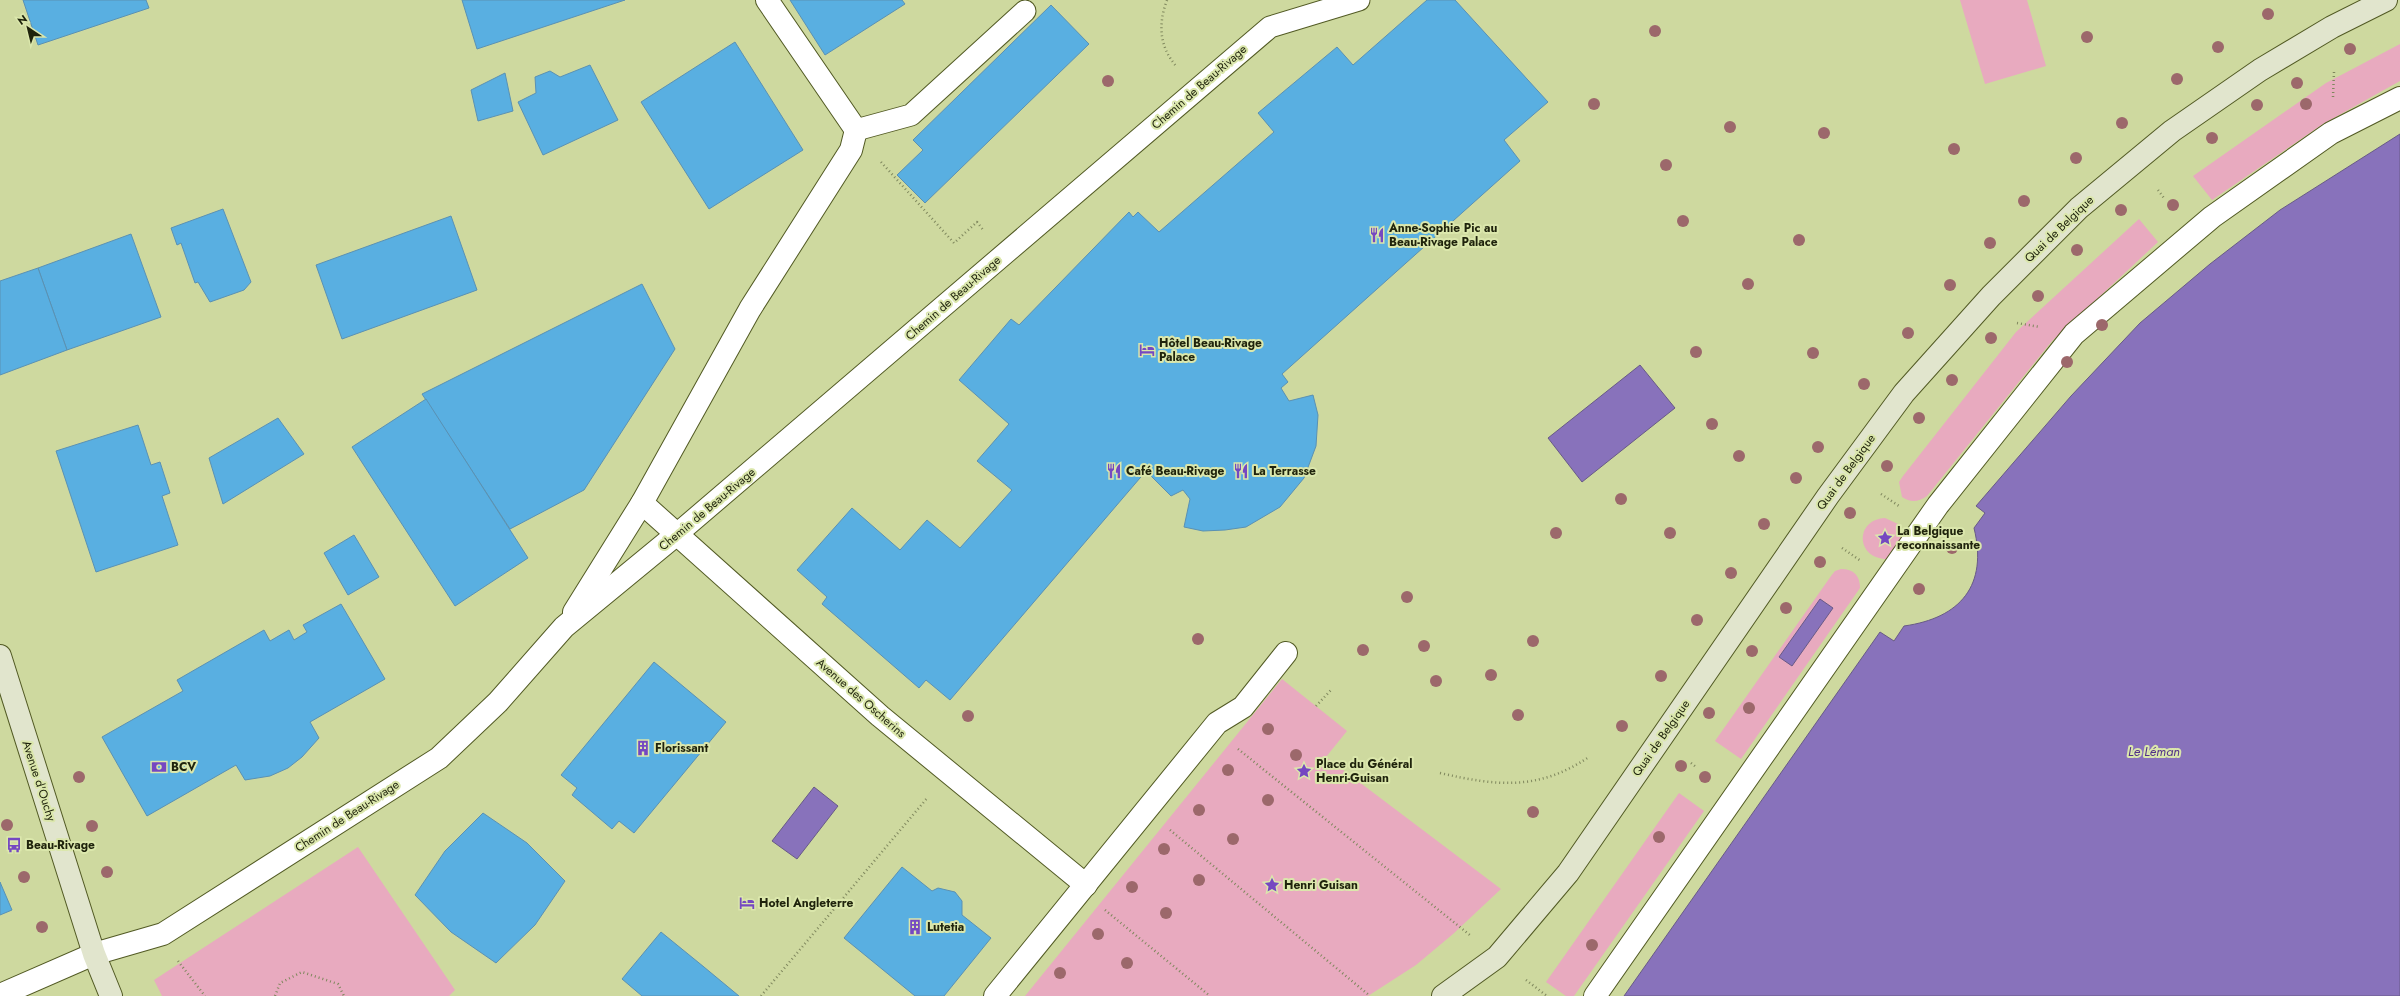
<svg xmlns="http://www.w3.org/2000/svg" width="2400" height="996" viewBox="0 0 2400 996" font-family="Jost,sans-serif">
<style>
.green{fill:#e8aabf}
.water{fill:#8872bb;stroke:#685a86}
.building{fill:#59afe1;stroke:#5a91b3}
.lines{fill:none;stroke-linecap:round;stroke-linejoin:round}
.lane-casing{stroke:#525a24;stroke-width:23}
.street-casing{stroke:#525a24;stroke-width:24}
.secondary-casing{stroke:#525a24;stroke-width:24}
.path{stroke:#7f875d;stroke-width:2.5;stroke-dasharray:1 3;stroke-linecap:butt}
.lane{stroke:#fff;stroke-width:21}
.street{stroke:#fff;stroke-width:22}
.secondary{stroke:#e1e5cd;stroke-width:22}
.tree{fill:#9c686b}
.labels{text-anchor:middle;stroke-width:4;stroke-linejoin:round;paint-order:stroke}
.street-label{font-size:12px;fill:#1f230c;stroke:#dbe7ac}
.poi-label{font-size:12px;font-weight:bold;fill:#1f230c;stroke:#dbe7ac;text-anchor:start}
.water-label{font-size:13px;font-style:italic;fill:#523189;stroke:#dbe7ac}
</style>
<rect width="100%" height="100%" fill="#ced99f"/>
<!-- green -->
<g class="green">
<polygon points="1960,0 2027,0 2046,66 1985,84"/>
<polygon points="2400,44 2400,81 2323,124 2212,200 2193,176 2326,83"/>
<path d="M2139,219L2158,242L2052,341L1927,496C1918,502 1911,503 1902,497L1899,482L1903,476L2016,332Z"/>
<path d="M1885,518L1898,524L1904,536L1887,559C1856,559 1854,520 1885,518Z"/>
<path d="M1841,569C1854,569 1860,576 1860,588L1741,759L1715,741L1831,576L1835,571Z"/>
<polygon points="1282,679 1347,731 1326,757 1501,889 1453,934 1416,965 1368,996 1025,996"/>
<polygon points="1679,793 1704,811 1574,996 1566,996 1546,982"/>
<polygon points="358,847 455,990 449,996 162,996 154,980"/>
</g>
<!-- water -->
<g class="water">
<path d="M2400,134V996H1624L1880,632L1894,641L1904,626C1961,618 1988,585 1974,528L1985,513L1976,506L2071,396L2140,323L2210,264L2280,210Z"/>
<polygon points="1640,365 1675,408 1582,482 1548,438"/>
<polygon points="1820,599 1833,608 1792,666 1779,657"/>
<polygon points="814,787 838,806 797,859 772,841"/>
</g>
<!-- building -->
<g class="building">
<polygon points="23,0 146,0 149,8 38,45"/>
<polygon points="462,0 625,0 477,49"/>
<polygon points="790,0 902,0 905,4 825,55"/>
<polygon points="1427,0 1455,0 1548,102 1504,140 1520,161 1282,374 1288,382 1281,388 1289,401 1313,395 1318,415 1316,446 1304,478 1280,507 1246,527 1225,530 1203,531 1184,527 1190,499 1183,490 1171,496 1146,471 950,700 926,680 919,688 822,604 827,597 797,570 852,508 900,550 927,520 960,548 1012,490 977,461 1009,424 959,380 1011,319 1019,325 1129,212 1133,217 1138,212 1159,232 1274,132 1258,113 1337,47 1353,65"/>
<polygon points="1051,5 1089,44 925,203 897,175 923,150 913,140"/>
<polygon points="735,42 803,150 709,209 641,102"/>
<polygon points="590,65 618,120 543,155 518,102 536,93 535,77 550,71 560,77"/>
<polygon points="505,73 513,111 478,121 471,90"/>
<polygon points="223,209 251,282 244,290 210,302 198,282 195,283 181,243 177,245 171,228"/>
<polygon points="451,216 477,290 342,339 316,265"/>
<polygon points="131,234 161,317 67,350 38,268"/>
<polygon points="38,268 67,350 0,375 0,281"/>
<polygon points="642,284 675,349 584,490 510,529 422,394"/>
<polygon points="426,399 528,558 455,606 352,447"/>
<polygon points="278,418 304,454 223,504 209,458"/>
<polygon points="138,425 151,465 160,462 170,493 162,496 178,545 96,572 56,451"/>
<polygon points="354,535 379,577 348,595 324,553"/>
<polygon points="341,604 385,679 310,722 319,738 302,757 288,768 270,776 245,780 236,765 147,816 102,737 183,691 177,680 264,630 270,641 289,630 294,640 307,632 303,625"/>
<polygon points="654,662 726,722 634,833 619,821 612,829 572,795 577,788 561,775"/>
<polygon points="483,813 527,843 565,881 535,925 496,963 451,932 415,895 445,851"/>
<polygon points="902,867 932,891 938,888 955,892 962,901 962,915 991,938 944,996 915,996 844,938"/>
<polygon points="0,882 12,910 0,915"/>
<polygon points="661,932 704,967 739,996 642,996 622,979"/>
</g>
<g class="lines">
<!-- lane casing -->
<g class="lane-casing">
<g id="lane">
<polyline points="856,130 911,115 1025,11"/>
<polyline points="677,534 1270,27 1359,0"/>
</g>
</g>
<!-- street casing -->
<g class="street-casing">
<g id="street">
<polyline points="642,503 880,716 1086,885"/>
<polyline points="574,612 642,503 750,309 851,150 856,130 767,0"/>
<polyline points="0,995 94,954 163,934 439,758 498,702 564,627 677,534"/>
<polyline points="995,996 1217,723 1243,707 1286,653"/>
<polyline points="1595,996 1938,505 2074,334 2212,217 2331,133 2400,98"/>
</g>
</g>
<!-- secondary casing -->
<g class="secondary-casing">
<g id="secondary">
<polyline points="0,656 94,954 111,996"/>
<polyline points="1443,996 1497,957 1568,873 1828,496 1904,393 1991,296 2079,208 2172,131 2260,70 2332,27 2386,0"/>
</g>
</g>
<!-- path -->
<g class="path">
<path d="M1167,0C1158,24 1159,47 1177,67"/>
<polyline points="2333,97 2334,72"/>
<polyline points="881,162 954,243 977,222 984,231"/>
<polyline points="2158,190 2164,198"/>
<polyline points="2017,323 2040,327"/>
<polyline points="1881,494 1899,506"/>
<polyline points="1842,548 1861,561"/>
<polyline points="1316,706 1332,689"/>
<polyline points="1238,749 1471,936"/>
<polyline points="1691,763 1696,767"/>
<path d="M1440,773C1497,786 1538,791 1589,757"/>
<polyline points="1170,830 1370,996"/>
<polyline points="1105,910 1210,996"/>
<polyline points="178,961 205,996"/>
<polyline points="1526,980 1547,996"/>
<polyline points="275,996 280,983 302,972 338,984 344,996"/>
<polyline points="761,996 928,797"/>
</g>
<!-- lane -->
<use href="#lane" class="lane"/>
<!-- street -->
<use href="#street" class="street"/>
<!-- secondary -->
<use href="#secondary" class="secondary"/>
</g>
<!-- trees -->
<g class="tree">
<circle cx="2268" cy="14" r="6"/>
<circle cx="1655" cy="31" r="6"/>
<circle cx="2087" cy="37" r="6"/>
<circle cx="2218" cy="47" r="6"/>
<circle cx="2350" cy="49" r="6"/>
<circle cx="2177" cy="79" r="6"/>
<circle cx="1108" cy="81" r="6"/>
<circle cx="2297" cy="83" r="6"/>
<circle cx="1594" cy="104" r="6"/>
<circle cx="2306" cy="104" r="6"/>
<circle cx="2257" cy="105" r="6"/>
<circle cx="2122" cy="123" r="6"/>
<circle cx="1730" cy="127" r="6"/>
<circle cx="1824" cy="133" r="6"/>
<circle cx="2212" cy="138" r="6"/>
<circle cx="1954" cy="149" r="6"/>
<circle cx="2076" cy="158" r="6"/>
<circle cx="1666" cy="165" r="6"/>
<circle cx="2024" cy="201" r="6"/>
<circle cx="2173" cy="205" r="6"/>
<circle cx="2121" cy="210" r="6"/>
<circle cx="1683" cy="221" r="6"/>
<circle cx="1799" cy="240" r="6"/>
<circle cx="1990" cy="243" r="6"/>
<circle cx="2077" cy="250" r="6"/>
<circle cx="1748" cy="284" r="6"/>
<circle cx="1950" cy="285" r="6"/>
<circle cx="2038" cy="296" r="6"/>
<circle cx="2102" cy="325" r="6"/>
<circle cx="1908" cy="333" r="6"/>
<circle cx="1991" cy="338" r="6"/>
<circle cx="1696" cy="352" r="6"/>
<circle cx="1813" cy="353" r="6"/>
<circle cx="2067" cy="362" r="6"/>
<circle cx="1952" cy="380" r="6"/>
<circle cx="1864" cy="384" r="6"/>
<circle cx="1919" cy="418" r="6"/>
<circle cx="1712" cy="424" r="6"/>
<circle cx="1818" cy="447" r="6"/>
<circle cx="1739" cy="456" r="6"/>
<circle cx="1887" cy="466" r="6"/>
<circle cx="1796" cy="478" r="6"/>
<circle cx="1621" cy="499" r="6"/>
<circle cx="1850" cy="513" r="6"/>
<circle cx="1764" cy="524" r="6"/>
<circle cx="1556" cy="533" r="6"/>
<circle cx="1670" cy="533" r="6"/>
<circle cx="1952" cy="548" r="6"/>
<circle cx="1820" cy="562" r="6"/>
<circle cx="1731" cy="573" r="6"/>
<circle cx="1919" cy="589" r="6"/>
<circle cx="1407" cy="597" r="6"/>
<circle cx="1786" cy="608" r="6"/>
<circle cx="1697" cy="620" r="6"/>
<circle cx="1198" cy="639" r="6"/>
<circle cx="1533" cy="641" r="6"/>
<circle cx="1424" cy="646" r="6"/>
<circle cx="1363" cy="650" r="6"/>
<circle cx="1752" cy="651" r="6"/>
<circle cx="1491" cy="675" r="6"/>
<circle cx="1661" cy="676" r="6"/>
<circle cx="1436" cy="681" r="6"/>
<circle cx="1749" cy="708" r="6"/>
<circle cx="1709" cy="713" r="6"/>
<circle cx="1518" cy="715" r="6"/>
<circle cx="968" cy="716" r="6"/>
<circle cx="1622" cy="726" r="6"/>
<circle cx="1268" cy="729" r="6"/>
<circle cx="1296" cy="755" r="6"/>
<circle cx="1681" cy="766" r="6"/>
<circle cx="1228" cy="770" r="6"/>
<circle cx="79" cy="777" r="6"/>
<circle cx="1705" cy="777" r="6"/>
<circle cx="1268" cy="800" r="6"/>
<circle cx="1199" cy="810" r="6"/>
<circle cx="1533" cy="812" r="6"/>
<circle cx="7" cy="825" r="6"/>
<circle cx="92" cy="826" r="6"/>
<circle cx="1659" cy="837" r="6"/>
<circle cx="1233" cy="839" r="6"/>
<circle cx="1164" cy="849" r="6"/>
<circle cx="107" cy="872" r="6"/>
<circle cx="24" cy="877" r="6"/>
<circle cx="1199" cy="880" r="6"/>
<circle cx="1132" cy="887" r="6"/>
<circle cx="1166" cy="913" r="6"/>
<circle cx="42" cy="927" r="6"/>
<circle cx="1098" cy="934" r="6"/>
<circle cx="1592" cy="945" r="6"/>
<circle cx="1127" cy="963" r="6"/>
<circle cx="1060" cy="973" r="6"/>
</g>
<!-- icons -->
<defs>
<g id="restaurant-bare" transform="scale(1.2)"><path d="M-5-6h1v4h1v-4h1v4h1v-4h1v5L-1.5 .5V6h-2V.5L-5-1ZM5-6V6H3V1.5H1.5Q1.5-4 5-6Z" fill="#7548c1" stroke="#dbe7ac" stroke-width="2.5" paint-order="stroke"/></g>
<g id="hotel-bare" transform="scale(1.2)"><path d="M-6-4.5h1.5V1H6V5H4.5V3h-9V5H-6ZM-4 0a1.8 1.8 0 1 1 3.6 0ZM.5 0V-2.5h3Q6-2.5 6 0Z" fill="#7548c1" stroke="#dbe7ac" stroke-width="2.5" paint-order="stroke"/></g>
<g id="sight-bare" transform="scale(1.2)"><path d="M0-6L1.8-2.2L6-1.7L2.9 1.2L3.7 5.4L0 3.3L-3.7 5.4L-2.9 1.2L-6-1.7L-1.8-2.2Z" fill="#7548c1" stroke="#dbe7ac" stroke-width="2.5" paint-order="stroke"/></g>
<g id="building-bare" transform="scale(1.2)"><path d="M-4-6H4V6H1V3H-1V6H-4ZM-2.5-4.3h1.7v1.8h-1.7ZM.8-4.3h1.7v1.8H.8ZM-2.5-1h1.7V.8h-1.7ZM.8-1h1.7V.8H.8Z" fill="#7548c1" stroke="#dbe7ac" stroke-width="2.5" paint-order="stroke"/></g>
<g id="bank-bare" transform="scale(1.2)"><path d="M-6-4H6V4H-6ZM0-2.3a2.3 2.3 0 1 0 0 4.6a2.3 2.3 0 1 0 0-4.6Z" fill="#7548c1" stroke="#dbe7ac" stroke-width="2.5" paint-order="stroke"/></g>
<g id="bus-bare" transform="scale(1.2)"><path d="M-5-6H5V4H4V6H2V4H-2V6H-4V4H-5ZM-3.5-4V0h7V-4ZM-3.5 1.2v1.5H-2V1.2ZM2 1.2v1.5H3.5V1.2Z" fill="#7548c1" stroke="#dbe7ac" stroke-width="2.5" paint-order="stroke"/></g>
</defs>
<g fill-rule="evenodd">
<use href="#restaurant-bare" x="1377" y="235"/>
<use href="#hotel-bare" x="1147" y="350"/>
<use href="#restaurant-bare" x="1114" y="471"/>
<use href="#restaurant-bare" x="1241" y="471"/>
<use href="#sight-bare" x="1885" y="538"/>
<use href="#building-bare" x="643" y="748"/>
<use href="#bank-bare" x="159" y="767"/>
<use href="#sight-bare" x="1304" y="771"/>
<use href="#bus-bare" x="14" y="845"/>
<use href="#sight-bare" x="1272" y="885"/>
<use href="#hotel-bare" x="747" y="903"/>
<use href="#building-bare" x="915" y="927"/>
</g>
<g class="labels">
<!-- street labels -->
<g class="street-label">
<text transform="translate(1199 87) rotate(-41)" y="4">Chemin de Beau-Rivage</text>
<text transform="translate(2059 229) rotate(-44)" y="4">Quai de Belgique</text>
<text transform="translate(953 298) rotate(-41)" y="4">Chemin de Beau-Rivage</text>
<text transform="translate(1846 472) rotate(-54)" y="4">Quai de Belgique</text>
<text transform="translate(707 509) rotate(-40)" y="4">Chemin de Beau-Rivage</text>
<text transform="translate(861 698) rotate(41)" y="4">Avenue des Oscherins</text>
<text transform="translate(1661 738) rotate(-55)" y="4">Quai de Belgique</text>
<text transform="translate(39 781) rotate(72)" y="4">Avenue d'Ouchy</text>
<text transform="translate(347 816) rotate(-33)" y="4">Chemin de Beau-Rivage</text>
</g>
<!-- poi labels -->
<g class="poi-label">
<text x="1389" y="232">Anne-Sophie Pic au<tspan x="1389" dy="14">Beau-Rivage Palace</tspan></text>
<text x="1159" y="347">Hôtel Beau-Rivage<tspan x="1159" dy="14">Palace</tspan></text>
<text x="1126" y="475">Café Beau-Rivage</text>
<text x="1253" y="475">La Terrasse</text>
<text x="1897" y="535">La Belgique<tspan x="1897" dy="14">reconnaissante</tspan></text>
<text x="655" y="752">Florissant</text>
<text x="1316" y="768">Place du Général<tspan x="1316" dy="14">Henri-Guisan</tspan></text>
<text x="171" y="771">BCV</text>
<text x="26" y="849">Beau-Rivage</text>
<text x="1284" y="889">Henri Guisan</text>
<text x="759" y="907">Hotel Angleterre</text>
<text x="927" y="931">Lutetia</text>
</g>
<!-- water labels -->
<g class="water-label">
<text x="2154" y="756">Le Léman</text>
</g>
</g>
<!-- north arrow -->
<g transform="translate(28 28) rotate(325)" stroke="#dbe7ac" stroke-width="3" paint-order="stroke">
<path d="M0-3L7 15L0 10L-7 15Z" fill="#1f230c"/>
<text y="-6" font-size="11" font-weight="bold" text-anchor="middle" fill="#1f230c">N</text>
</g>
</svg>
